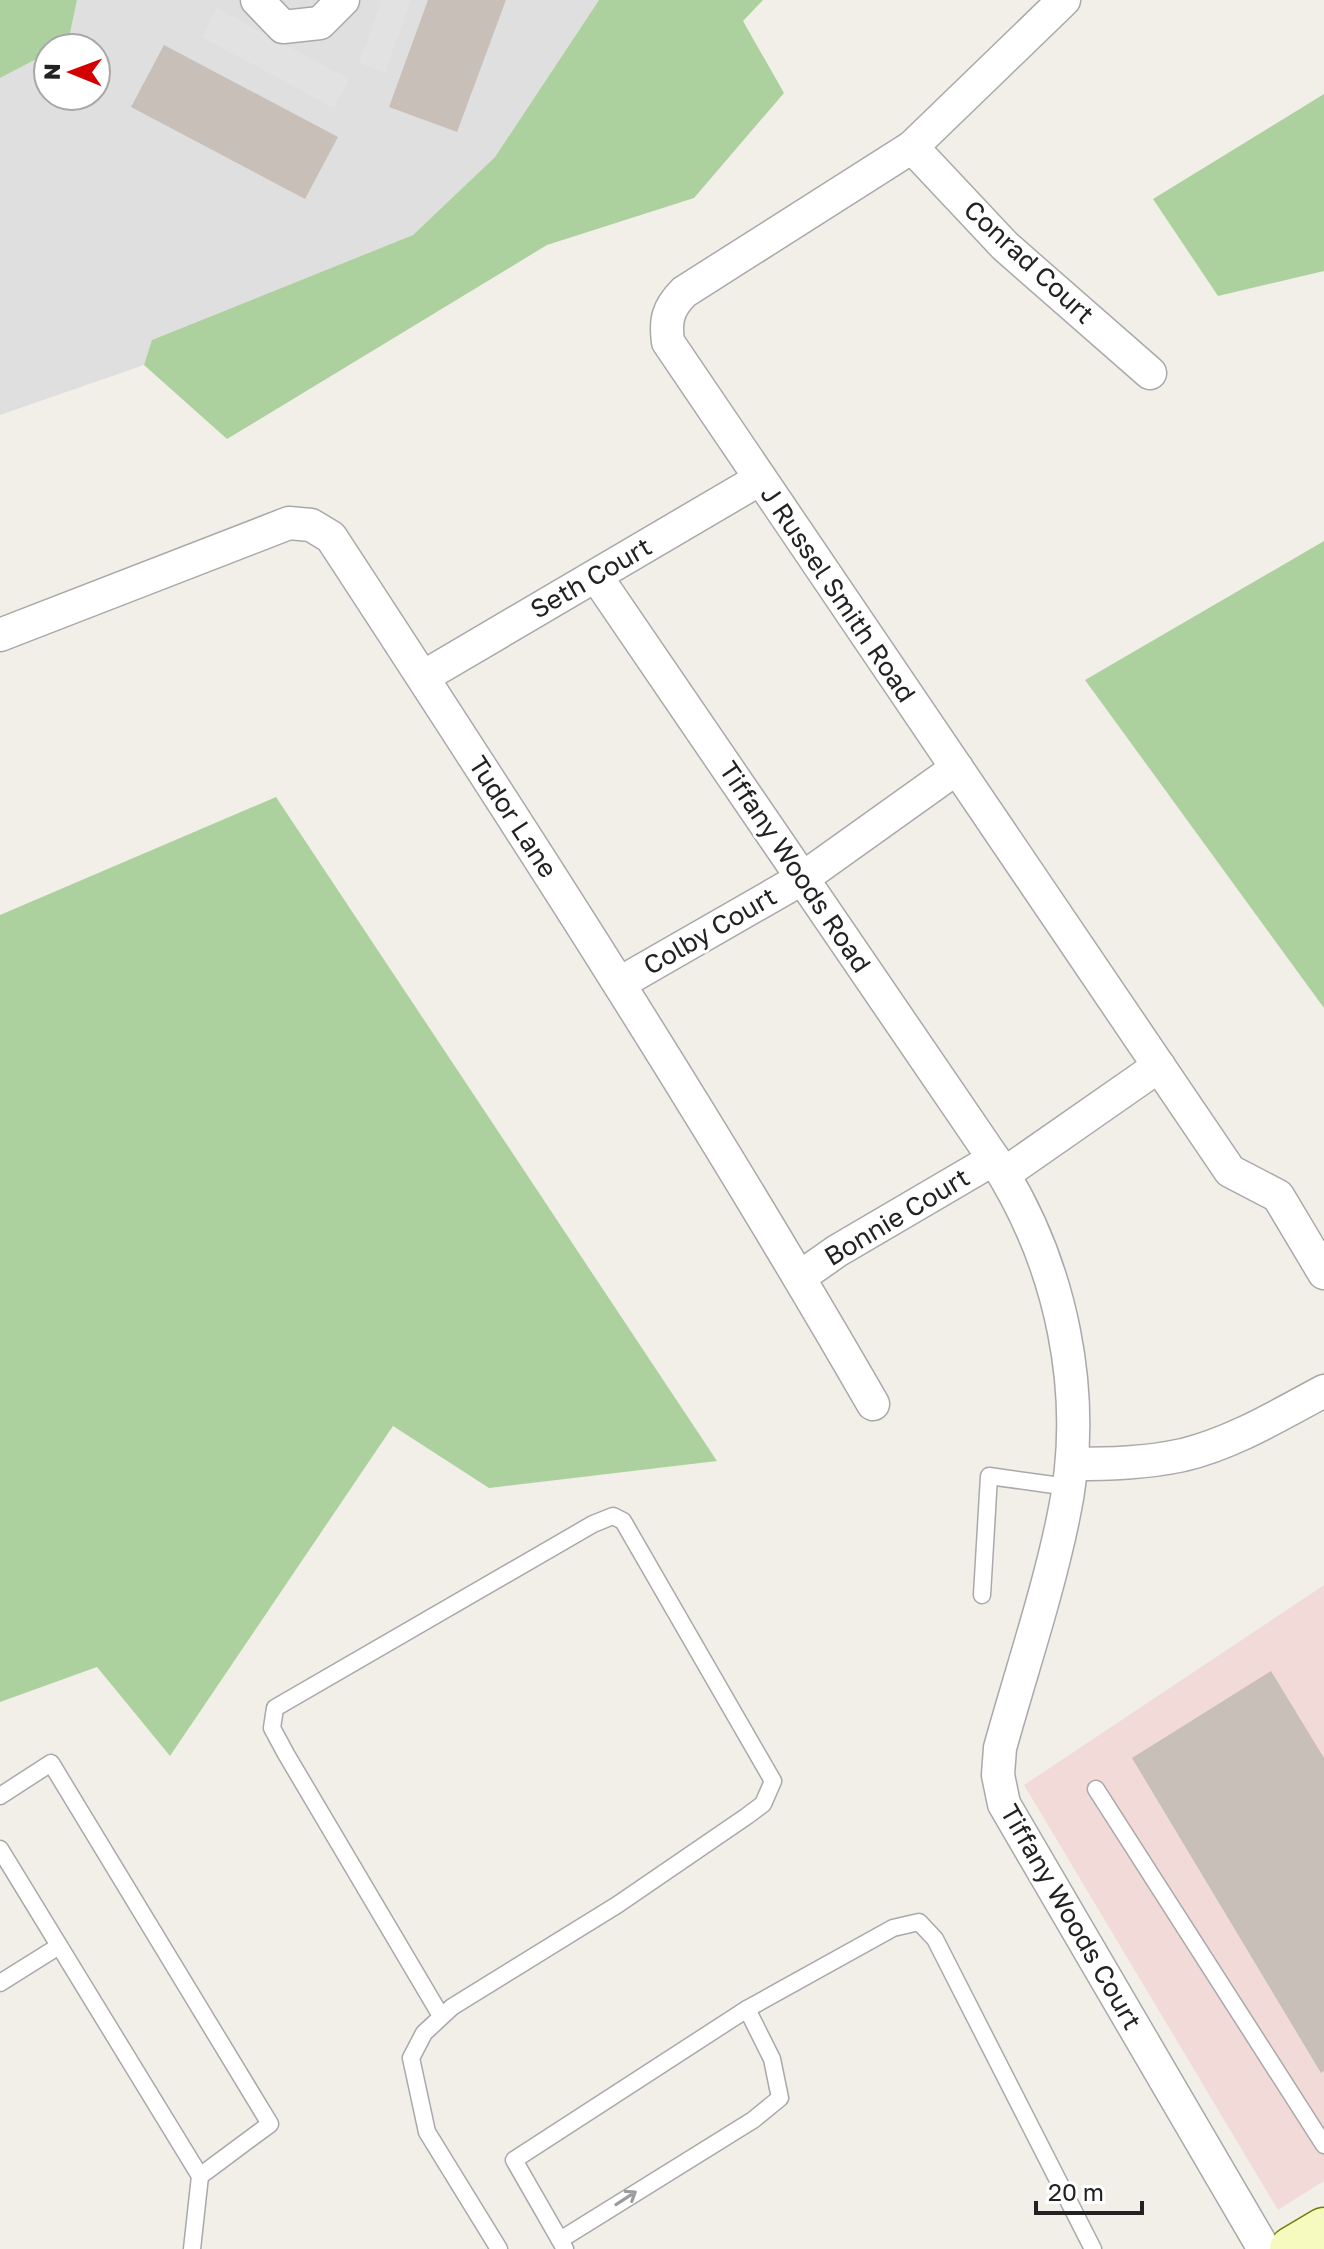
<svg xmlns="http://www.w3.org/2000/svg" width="1324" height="2249" viewBox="0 0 1324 2249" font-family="'Golos Text',sans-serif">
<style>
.residential{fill:#e0dfdf}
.commercial{fill:#f2dad9}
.forest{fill:#add19e}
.parking{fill:#e2e2e2}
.building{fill:#c7bfb8}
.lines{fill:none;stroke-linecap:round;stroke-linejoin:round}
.lane-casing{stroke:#a9a9a9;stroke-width:19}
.street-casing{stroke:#a9a9a9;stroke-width:35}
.secondary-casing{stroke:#707d05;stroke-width:47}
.lane{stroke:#fff;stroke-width:16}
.street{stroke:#fff;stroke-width:32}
.secondary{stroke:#f7fabf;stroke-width:44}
.oneway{stroke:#9c9c9c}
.labels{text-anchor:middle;stroke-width:6;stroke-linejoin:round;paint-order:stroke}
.street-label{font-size:26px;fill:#222;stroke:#fff}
</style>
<rect width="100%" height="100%" fill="#f2efe9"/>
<!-- residential -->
<polygon class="residential" points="77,0 599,0 495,157 413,235 153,340 144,365 0,415 0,78 48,53 48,96 96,96 96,48 58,48 68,43"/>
<!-- commercial -->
<polygon class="commercial" points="1324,1585 1324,2181 1278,2210 1024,1785"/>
<!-- forest -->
<g class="forest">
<polygon points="0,0 77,0 68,43 58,48 48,48 48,53 0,78"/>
<polygon points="599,0 763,0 743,21 784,93 694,198 547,245 227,439 144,365 152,340 413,235 495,157"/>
<polygon points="1324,94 1324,271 1218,296 1153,199"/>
<polygon points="1324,541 1324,1008 1085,680"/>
<polygon points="276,797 717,1461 489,1488 393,1426 170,1756 97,1667 0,1702 0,915"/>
</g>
<!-- parking -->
<g class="parking">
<polygon points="382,0 411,0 385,72 359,63"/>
<polygon points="217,8 349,79 334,108 202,37"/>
</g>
<!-- building -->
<g class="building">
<polygon points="428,0 506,0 457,132 389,107"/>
<polygon points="164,45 338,137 305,199 131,107"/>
<polygon points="1271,1671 1324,1758 1324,2071 1321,2073 1132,1758"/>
</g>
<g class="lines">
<!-- lane casing -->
<g class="lane-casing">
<g id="lane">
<polyline points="982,1595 989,1476 1068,1487"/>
<polyline points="1096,1789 1324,2145"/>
<polyline points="0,1796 51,1763 270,2124 200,2176"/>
<polyline points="0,1849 200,2176 192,2249"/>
<polyline points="0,1983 59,1946"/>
<polyline points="441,2016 286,1754 272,1728 275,1708 593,1524 613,1516 623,1521 773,1781 763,1804 747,1816 617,1905 452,2007 424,2033 411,2058 427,2132 499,2249"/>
<polyline points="560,2240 753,2120 780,2098 772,2059 747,2009"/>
<polyline points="565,2249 514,2160 747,2009 893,1928 919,1922 935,1939 1093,2249"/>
</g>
</g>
<!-- street casing -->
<g class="street-casing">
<g id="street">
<polyline points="257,0 283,27 320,23 343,0"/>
<path d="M1064,0L912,147L684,292C668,308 665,320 668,342L1230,1171L1278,1196L1324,1273"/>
<polyline points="912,147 1005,246 1150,373"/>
<path d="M596,576L994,1159C1062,1264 1090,1396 1063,1519C1047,1596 1021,1672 1000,1748L998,1775L1004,1804L1264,2249"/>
<path d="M0,635L289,523L311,525L331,537C518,823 703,1109 873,1404"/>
<polyline points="423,677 760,479"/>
<polyline points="620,983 803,878 957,768"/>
<polyline points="1004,1174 1159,1066"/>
<polyline points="800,1277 837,1251 994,1159"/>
<path d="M1072,1464C1109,1464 1146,1463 1183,1455C1233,1443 1279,1415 1324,1391"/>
</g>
</g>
<!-- secondary casing -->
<g class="secondary-casing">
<polyline id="secondary" points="1292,2249 1324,2230"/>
</g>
<!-- lane -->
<use href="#lane" class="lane"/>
<!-- street -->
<use href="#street" class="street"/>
<!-- secondary -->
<use href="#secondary" class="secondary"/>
</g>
<!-- one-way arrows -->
<defs><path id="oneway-shaft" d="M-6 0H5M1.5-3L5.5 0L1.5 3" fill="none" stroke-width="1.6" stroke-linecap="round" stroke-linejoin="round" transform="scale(2)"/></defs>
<use class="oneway" href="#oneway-shaft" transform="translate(626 2198) rotate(-33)"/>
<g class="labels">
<!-- street labels -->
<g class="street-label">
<text transform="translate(1029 262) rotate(43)" y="9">Conrad Court</text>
<text transform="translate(591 578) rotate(-30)" y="9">Seth Court</text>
<text transform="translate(838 594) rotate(56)" y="9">J Russel Smith Road</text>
<text transform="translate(513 817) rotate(57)" y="9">Tudor Lane</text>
<text transform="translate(795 867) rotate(56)" y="9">Tiffany Woods Road</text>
<text transform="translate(710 931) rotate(-30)" y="9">Colby Court</text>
<text transform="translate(897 1217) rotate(-31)" y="9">Bonnie Court</text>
<text transform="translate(1071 1917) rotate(60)" y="9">Tiffany Woods Court</text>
</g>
</g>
<!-- north arrow -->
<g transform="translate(72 72) rotate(271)"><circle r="38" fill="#ffffff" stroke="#a7a7a7" stroke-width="2"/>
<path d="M0-6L14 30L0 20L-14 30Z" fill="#d40000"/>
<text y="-12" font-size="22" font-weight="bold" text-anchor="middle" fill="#222222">N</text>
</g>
<!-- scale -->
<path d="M1036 2201v12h106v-12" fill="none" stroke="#222222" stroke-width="4"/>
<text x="1048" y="2201" font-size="24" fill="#222222" stroke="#ffffff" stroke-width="6" paint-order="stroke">20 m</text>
</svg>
